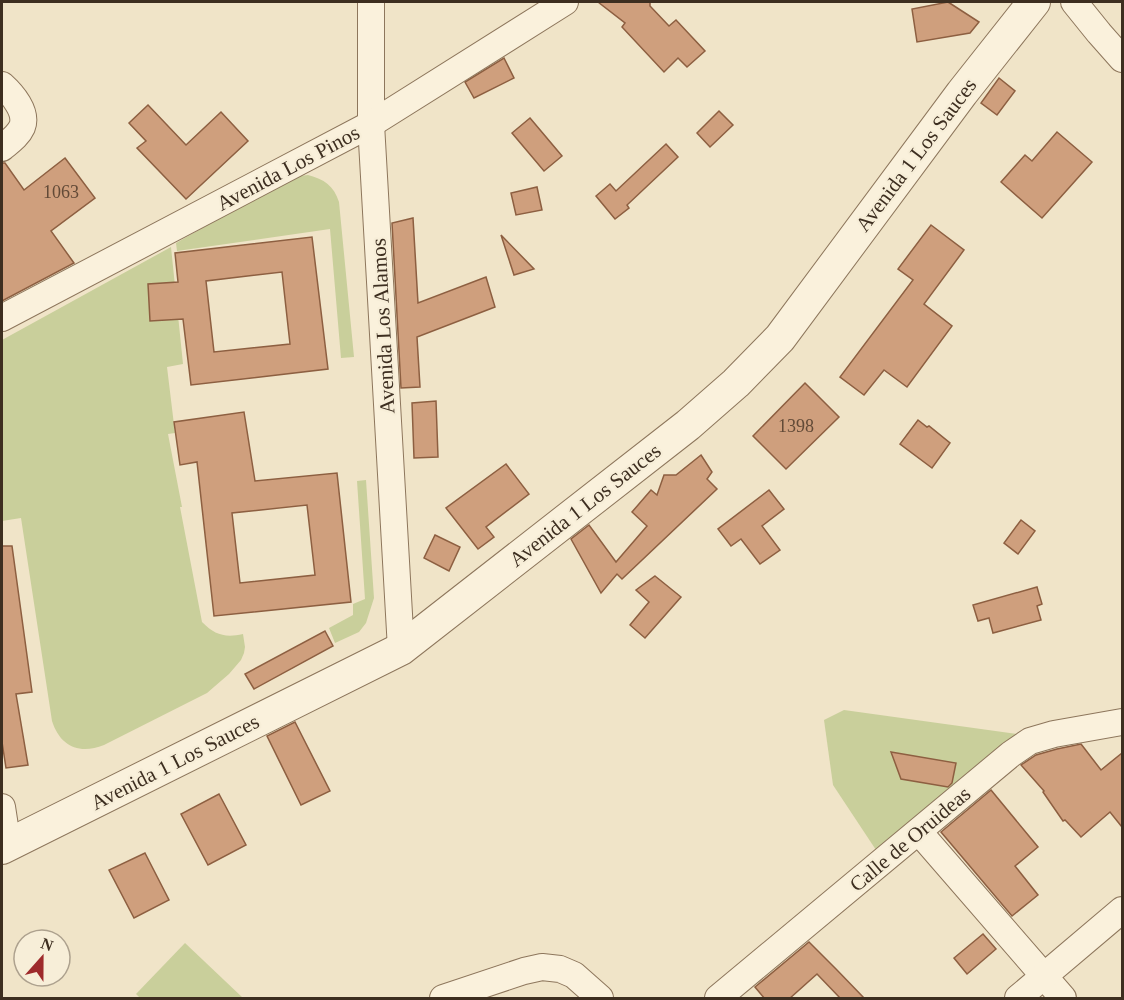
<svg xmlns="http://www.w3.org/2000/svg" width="1124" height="1000" viewBox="0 0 1124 1000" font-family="'Times New Roman',serif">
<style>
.green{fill:#c9cf9b}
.building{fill:#cf9f7d;stroke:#8d5f41;stroke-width:1.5;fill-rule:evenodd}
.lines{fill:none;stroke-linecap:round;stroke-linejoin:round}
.minor-casing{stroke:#8d765c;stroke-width:28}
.tertiary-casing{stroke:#8d765c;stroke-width:34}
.minor{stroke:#faf1dc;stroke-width:26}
.tertiary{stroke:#faf1dc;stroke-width:32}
.labels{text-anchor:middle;stroke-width:4.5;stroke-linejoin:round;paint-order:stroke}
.number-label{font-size:18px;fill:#624a37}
.street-label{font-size:21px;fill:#3d2e20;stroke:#f7eed8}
</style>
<rect width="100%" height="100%" fill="#f0e4c8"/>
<!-- green -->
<g class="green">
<path d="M308,175C324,179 334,186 339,202L354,357L341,358L330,229L177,251L176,243L280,184L299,176Z"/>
<path d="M171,247L183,364L167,367L175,433L168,434L182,507H180L202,622C215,635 225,638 243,634L245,647L244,653L241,660L229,674L207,693L104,745C79,755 60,746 52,721L21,518L2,521V340Z"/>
<polygon points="366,480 374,598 366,623 359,632 335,643 329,628 353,615 353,604 365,599 357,481"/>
<polygon points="844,710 1017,734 878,853 833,785 824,720"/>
<polygon points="185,943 243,998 140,998 136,994"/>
</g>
<!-- building -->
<g class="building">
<polygon points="598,2 650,2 650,6 669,26 676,20 705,51 687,67 678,58 664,72 622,27 625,23"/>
<polygon points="948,2 979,22 970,33 917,42 912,9"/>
<polygon points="504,58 514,78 474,98 465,82"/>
<polygon points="999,78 1015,91 997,115 981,103"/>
<polygon points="148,105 186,145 221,112 248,141 186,199 137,148 146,141 129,123"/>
<polygon points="719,111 733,125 710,147 697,133"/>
<polygon points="530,118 562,156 544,171 512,133"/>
<polygon points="1057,132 1092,162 1042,218 1001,182 1025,155 1032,161"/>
<polygon points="666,144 678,157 627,205 629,208 615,219 596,196 610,184 616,191"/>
<polygon points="65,158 95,198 51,231 74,263 2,301 2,163 5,163 24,190"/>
<polygon points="537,187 542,210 516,215 511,193"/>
<polygon points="413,218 418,303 486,277 495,307 417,337 420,387 401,388 392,223"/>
<polygon points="931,225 964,250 924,304 952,326 907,387 884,370 864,395 840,377 913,280 898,269"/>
<polygon points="501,235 534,269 514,275"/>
<path d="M312,237L328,369L191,385L183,319L150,321L148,284L178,282L175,253ZM282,272L290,344L214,352L206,281Z"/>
<polygon points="805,383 839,417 786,469 753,436"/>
<polygon points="436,401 438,457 414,458 412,403"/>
<path d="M244,412L255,481L337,473L351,602L214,616L197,462L180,465L174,422ZM307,505L315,575L240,583L232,513Z"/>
<polygon points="918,420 927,427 929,426 950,443 932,468 900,444"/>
<polygon points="701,455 712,472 707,479 717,489 622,579 617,574 601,593 571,539 589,525 616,562 647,526 632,512 651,490 657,495 664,475 676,475"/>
<polygon points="506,464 529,494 486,527 494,537 478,549 446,508"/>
<polygon points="769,490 784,509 762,526 780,550 760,564 741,539 731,546 718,529"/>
<polygon points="1021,520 1035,531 1018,554 1004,543"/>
<polygon points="435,535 460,547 449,571 424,558"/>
<polygon points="2,546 12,546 32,692 16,694 28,765 6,768 2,742"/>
<polygon points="655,576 681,597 645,638 630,625 649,602 636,590"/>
<polygon points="1037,587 1042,604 1037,606 1041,620 993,633 989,618 978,621 973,605"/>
<polygon points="325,631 333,646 254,689 245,674"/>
<polygon points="295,722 330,791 301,805 267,736"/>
<polygon points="1081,744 1101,770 1122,753 1122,827 1110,812 1081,837 1067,822 1065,820 1063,821 1043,792 1044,791 1021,765 1036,755 1057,749"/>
<polygon points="891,752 956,763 952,783 948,787 901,779"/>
<polygon points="991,790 1038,847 1015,866 1038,895 1012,916 941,832"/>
<polygon points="219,794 246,845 208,865 181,814"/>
<polygon points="145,853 169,900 134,918 109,870"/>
<polygon points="983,934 996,949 967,974 954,958"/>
<polygon points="809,942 836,969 865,999 841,999 817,974 789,999 765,999 755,987"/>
</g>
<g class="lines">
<!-- minor casing -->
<g class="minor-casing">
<g id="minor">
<polyline points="371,2 371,124 401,649"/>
<polyline points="1074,2 1099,33 1122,59"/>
<path d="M2,85C12,94 28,112 22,127C18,136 9,142 2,148"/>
<polyline points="2,318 371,124 565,2"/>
<polyline points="2,807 8,846"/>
<polyline points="919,832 1063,998"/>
<polyline points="443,998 524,971 542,967 560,969 574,975 600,998"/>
<polyline points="718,998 1011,754 1030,741 1054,734 1122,722"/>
<polyline points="1018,998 1122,910"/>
</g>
</g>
<!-- tertiary casing -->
<g class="tertiary-casing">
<polyline id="tertiary" points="2,848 401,649 688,425 736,383 780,338 962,93 1034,2"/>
</g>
<!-- minor -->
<use href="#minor" class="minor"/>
<!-- tertiary -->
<use href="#tertiary" class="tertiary"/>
</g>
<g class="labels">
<!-- number labels -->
<g class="number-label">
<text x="61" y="198">1063</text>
<text x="796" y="432">1398</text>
</g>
<!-- street labels -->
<g class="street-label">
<text transform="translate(916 155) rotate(-53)" y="7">Avenida 1 Los Sauces</text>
<text transform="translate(288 168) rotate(-28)" y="7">Avenida Los Pinos</text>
<text transform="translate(383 326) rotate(-93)" y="7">Avenida Los Alamos</text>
<text transform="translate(585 505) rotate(-38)" y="7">Avenida 1 Los Sauces</text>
<text transform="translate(175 762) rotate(-27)" y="7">Avenida 1 Los Sauces</text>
<text transform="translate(910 839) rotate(-40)" y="7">Calle de Oruideas</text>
</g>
</g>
<!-- border -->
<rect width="1124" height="1000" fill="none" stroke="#3d2e20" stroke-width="6"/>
<!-- north arrow -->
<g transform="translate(42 958) rotate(21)"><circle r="28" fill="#f7eed8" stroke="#ada18e" stroke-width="1.5"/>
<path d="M0-4.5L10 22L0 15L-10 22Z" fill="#9e2a2b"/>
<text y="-9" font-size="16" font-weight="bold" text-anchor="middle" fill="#3d2e20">N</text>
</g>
</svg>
